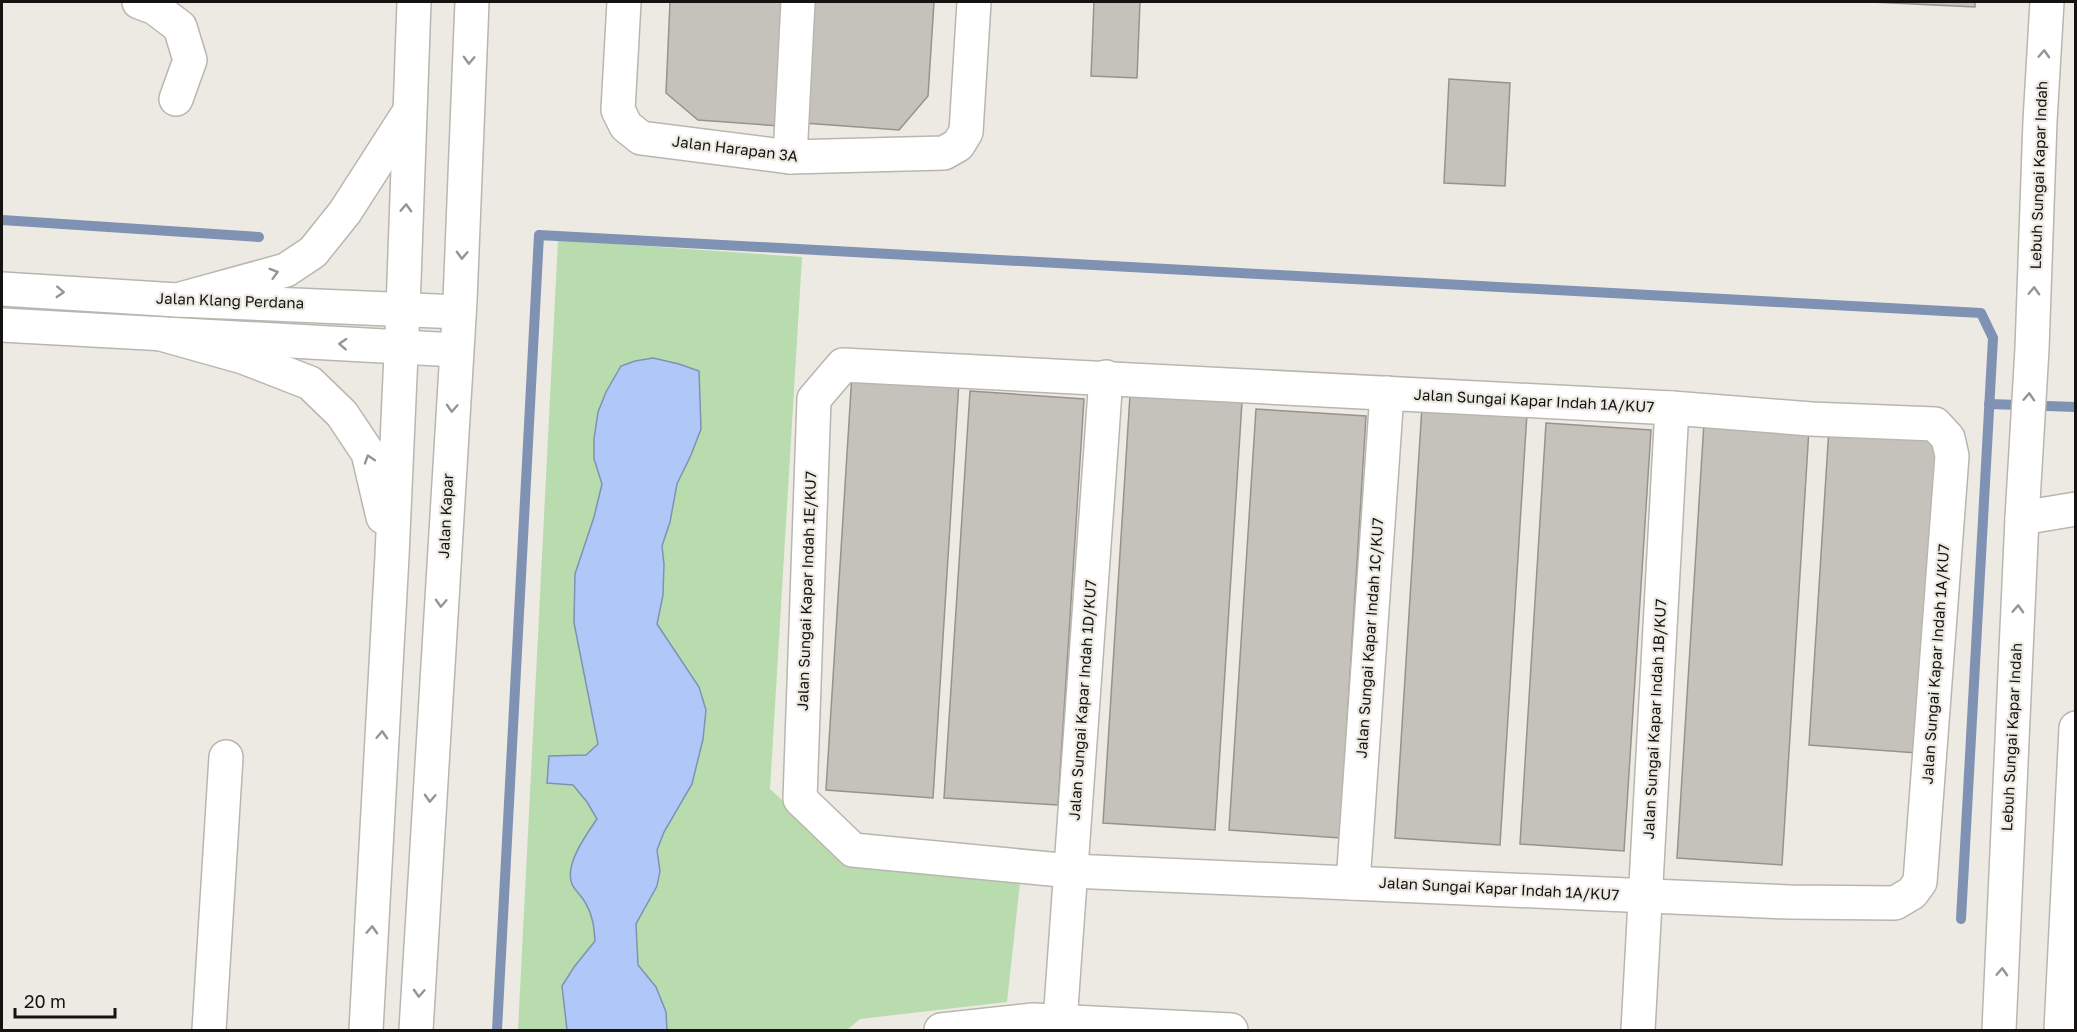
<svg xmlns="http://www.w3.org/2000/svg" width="2077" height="1032" viewBox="0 0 2077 1032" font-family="'Golos Text',sans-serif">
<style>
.green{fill:#b8dcae}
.water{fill:#afc8f8;stroke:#8092b3;stroke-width:1.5}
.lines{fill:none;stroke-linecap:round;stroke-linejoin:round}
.stream{stroke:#8092b3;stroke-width:10}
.building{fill:#c5c2bc;stroke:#96938d;stroke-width:1.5}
.minor-casing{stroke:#b9b6b0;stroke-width:36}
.highway-casing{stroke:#b9b6b0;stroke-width:36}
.minor{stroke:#fff;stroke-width:33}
.highway{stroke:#fff;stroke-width:33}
.oneway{stroke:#959594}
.labels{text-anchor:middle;stroke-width:4.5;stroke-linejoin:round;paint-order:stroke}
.street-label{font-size:15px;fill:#141311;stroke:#edeae3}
</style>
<rect width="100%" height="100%" fill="#edeae3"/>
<!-- green -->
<polygon class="green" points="558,240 802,257 770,789 857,868 1020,883 1007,1002 860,1019 847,1030 518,1030"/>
<!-- water -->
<path class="water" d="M653,358L679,364L699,371L701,429L691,455L677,484L670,522L662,546L664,564L663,595L657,624L699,687L706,710L703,739L692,784L664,832L657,850L660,871L657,886L636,924L638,965L656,987L666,1012L667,1030H567L562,986L574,967L595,941C594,927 593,916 586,904C583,897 575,891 572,884C564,865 586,835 597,819L587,802L573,785L547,783L549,756L586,755L598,744L574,623L575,574L594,517L602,484L594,459V439L598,412L606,392L621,366L635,361Z"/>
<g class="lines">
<!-- stream -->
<g class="stream">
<polyline points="2,220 259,237"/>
<polyline points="1989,404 2076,407"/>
<polyline points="497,1030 539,235 1981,313 1993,338 1961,919"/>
</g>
</g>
<!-- building -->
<g class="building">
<polygon points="670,2 788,2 780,126 698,120 666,93"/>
<polygon points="811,2 934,2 928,96 899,130 804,123"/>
<polygon points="1094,2 1140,2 1137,78 1091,76"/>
<polygon points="1871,2 1975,2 1975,7"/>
<polygon points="1449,79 1510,83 1505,186 1444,183"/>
<polygon points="852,374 959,381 933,798 826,790"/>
<polygon points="970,391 1084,399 1058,805 944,798"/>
<polygon points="1130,395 1242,402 1215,830 1103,823"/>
<polygon points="1422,406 1527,413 1500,845 1395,838"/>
<polygon points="1256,409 1366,416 1340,838 1229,830"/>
<polygon points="1704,422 1809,429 1782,865 1677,858"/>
<polygon points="1546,423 1651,430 1624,851 1520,844"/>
<polygon points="1829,428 1937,435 1917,753 1809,745"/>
</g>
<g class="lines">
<!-- minor casing -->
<g class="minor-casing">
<g id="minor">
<polyline points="139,2 155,8 180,27 190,60 176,99"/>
<polyline points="624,2 618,110 626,126 641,138 790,157 944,153 958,145 966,132 974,2"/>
<polyline points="790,157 798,2"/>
<polyline points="2,289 177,300 459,312"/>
<polyline points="2,325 456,350"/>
<polygon points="843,365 1672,408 1811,419 1935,424 1948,438 1952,456 1920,882 1912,893 1895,903 1789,902 1071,871 853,850 800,799 814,399"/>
<polyline points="2022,518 2076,509"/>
<polyline points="1353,883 1387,393"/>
<polyline points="1060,1022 1106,377"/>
<polyline points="209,1030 226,757"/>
<polyline points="941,1030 1033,1020 1231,1030"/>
<polyline points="1638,1030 1672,408"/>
<polyline points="1999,1030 2022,518 2032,349 2040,121 2047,2"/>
<polyline points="2061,1030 2076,728"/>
</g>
</g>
<!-- highway casing -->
<g class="highway-casing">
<g id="highway">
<polyline points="177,300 286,270 313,252 345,212 408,114"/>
<polyline points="161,334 243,357 310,383 342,414 368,453 383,517"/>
<polyline points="366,1030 392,556 403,309 414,2"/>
<polyline points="416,1030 460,301 472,2"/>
</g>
</g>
<!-- minor -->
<use href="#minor" class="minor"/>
<!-- highway -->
<use href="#highway" class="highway"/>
</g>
<!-- one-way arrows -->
<defs><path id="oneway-chevron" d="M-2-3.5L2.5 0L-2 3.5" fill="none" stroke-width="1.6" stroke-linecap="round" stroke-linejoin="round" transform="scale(1.5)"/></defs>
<g class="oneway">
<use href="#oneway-chevron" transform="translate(2044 54) rotate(-87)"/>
<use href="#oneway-chevron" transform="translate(469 60) rotate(92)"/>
<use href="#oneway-chevron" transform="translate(406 208) rotate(-88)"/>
<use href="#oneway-chevron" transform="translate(462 255) rotate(92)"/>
<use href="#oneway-chevron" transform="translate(274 273) rotate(-16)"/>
<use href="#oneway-chevron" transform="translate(2034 291) rotate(-88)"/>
<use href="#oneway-chevron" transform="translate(60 292) rotate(3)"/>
<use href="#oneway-chevron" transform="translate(343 344) rotate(-177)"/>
<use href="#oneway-chevron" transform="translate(2029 397) rotate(-87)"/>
<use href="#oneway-chevron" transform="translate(452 408) rotate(93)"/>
<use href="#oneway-chevron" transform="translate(369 459) rotate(-108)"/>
<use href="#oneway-chevron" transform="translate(441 603) rotate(93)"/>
<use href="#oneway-chevron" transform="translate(2018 609) rotate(-87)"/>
<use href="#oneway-chevron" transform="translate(382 735) rotate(-87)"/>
<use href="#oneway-chevron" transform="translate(430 798) rotate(93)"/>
<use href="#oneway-chevron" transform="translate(372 930) rotate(-87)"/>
<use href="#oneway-chevron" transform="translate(2002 972) rotate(-87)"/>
<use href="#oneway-chevron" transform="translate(419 993) rotate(93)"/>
</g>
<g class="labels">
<!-- street labels -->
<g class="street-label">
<text transform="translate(735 149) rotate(7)" y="5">Jalan Harapan 3A</text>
<text transform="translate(2039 175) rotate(-88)" y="5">Lebuh Sungai Kapar Indah</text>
<text transform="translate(230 301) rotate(2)" y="5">Jalan Klang Perdana</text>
<text transform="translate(1534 401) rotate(3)" y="5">Jalan Sungai Kapar Indah 1A/KU7</text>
<text transform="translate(446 516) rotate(-87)" y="5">Jalan Kapar</text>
<text transform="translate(807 591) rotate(-88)" y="5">Jalan Sungai Kapar Indah 1E/KU7</text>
<text transform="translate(1370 638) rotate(-86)" y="5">Jalan Sungai Kapar Indah 1C/KU7</text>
<text transform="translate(1936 664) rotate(-86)" y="5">Jalan Sungai Kapar Indah 1A/KU7</text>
<text transform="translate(1083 700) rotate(-86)" y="5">Jalan Sungai Kapar Indah 1D/KU7</text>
<text transform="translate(1655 719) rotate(-87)" y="5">Jalan Sungai Kapar Indah 1B/KU7</text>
<text transform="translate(2012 737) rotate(-87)" y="5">Lebuh Sungai Kapar Indah</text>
<text transform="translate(1499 889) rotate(3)" y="5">Jalan Sungai Kapar Indah 1A/KU7</text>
</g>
</g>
<!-- border -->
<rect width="2077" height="1032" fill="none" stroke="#141311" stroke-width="6"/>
<!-- scale -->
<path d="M15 1008v9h100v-9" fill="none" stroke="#141311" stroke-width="3"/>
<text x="24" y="1008" font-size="18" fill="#141311" stroke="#edeae3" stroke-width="4.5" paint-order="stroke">20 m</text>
</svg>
